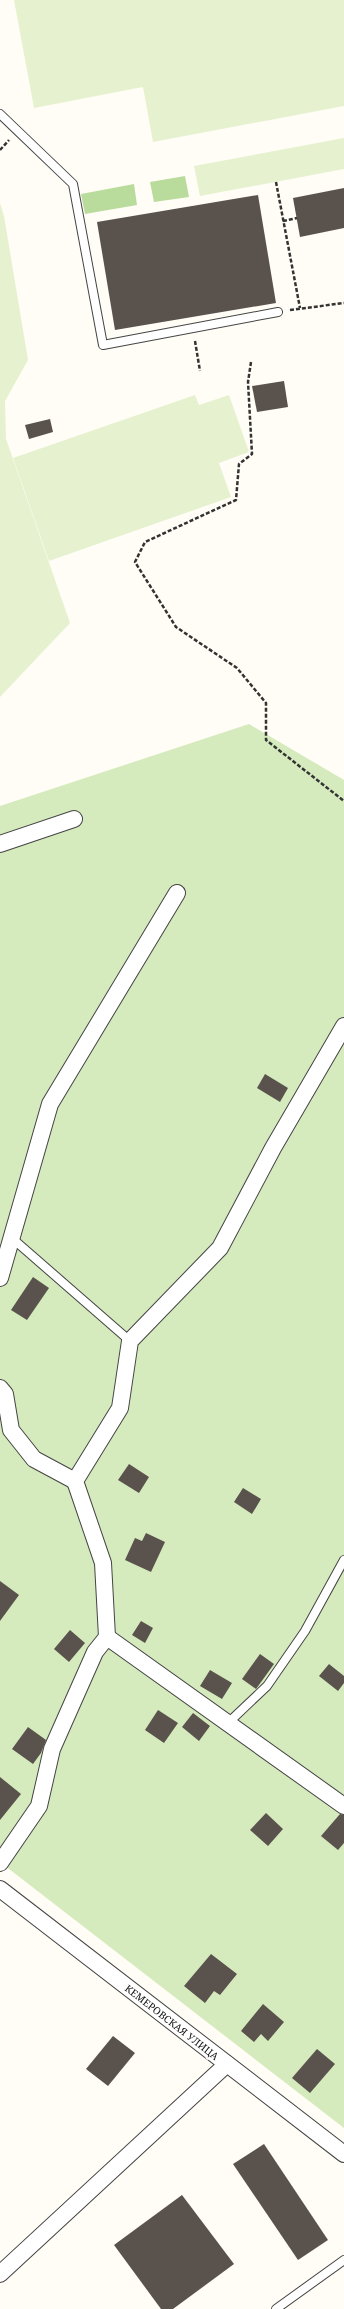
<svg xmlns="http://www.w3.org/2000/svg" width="344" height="2309" viewBox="0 0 344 2309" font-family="'Noto Serif',serif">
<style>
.green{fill:#d5ebbd}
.forest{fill:#b9dc9c}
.pitch{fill:#e6f2cf}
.building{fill:#5a524d}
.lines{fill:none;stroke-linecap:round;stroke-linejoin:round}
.lane-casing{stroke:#444;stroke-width:10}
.street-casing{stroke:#444;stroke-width:18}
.path{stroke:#333;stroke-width:2.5;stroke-dasharray:4 2;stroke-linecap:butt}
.lane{stroke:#fff;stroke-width:8}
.street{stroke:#fff;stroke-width:16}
.labels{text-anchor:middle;stroke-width:4;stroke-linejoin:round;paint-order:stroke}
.street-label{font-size:10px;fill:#111;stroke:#fff}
</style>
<rect width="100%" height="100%" fill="#fffdf5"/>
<!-- green -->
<polygon class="green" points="249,724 344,780 344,2128 0,1862 0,806"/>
<!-- forest -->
<g class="forest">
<polygon points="185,176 189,197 154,202 150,182"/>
<polygon points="134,184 137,205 85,214 81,194"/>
</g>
<!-- pitch -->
<g class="pitch">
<polygon points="14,0 344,0 344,106 153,142 143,87 34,108"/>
<polygon points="344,138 344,169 200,196 194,166"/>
<polygon points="0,203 4,216 28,360 5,401 6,439 70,623 0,697"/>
<polygon points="195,395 199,405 229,395 249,452 219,463 231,497 49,561 13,458"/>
</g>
<!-- building -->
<g class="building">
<polygon points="344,188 344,228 300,237 293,198"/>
<polygon points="258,195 276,303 115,330 97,222"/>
<polygon points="284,381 288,407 257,412 252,386"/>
<polygon points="50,419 53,432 29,439 25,425"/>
<polygon points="265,1074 288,1088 280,1102 257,1088"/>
<polygon points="33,1277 49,1288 27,1320 11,1310"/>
<polygon points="129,1464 149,1477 139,1493 118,1480"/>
<polygon points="243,1488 261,1499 252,1514 234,1502"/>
<polygon points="146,1533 165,1542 151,1572 125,1560 135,1538 142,1541"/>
<polygon points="0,1581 19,1595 0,1621"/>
<polygon points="141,1621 153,1628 145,1643 132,1635"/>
<polygon points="70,1630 85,1643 69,1662 54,1649"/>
<polygon points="260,1654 274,1664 256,1689 242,1679"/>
<polygon points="329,1664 344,1676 344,1683 338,1691 319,1676"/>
<polygon points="210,1670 232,1683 222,1699 200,1686"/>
<polygon points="158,1710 178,1723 164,1743 145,1730"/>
<polygon points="193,1713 210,1726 199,1741 182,1727"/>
<polygon points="28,1727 46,1740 41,1753 33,1764 12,1749"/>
<polygon points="0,1777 21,1794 0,1820"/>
<polygon points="266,1813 283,1829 268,1846 250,1830"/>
<polygon points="340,1814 344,1815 344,1843 338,1850 321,1836"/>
<polygon points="211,1954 237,1974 220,1995 214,1991 205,2003 184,1986"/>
<polygon points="263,2004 284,2022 268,2041 261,2034 254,2042 241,2031"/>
<polygon points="113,2036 135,2053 108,2086 86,2069"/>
<polygon points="317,2049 335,2064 310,2093 292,2078"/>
<polygon points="264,2144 328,2240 298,2260 233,2164"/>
<polygon points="182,2195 234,2264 173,2309 161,2309 114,2245"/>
</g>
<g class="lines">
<!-- lane casing -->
<g class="lane-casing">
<g id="lane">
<polyline points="0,114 73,184 103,345 278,312"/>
<polyline points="13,1239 130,1341"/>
<polyline points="228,1723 267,1686 305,1631 344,1560"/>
<polyline points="276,2309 344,2260"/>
</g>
</g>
<!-- street casing -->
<g class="street-casing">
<g id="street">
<polyline points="0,844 74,819"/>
<polyline points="0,1278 50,1104 177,893"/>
<polyline points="0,1388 5,1394 11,1430 34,1459 75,1481"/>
<polyline points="107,1637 344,1806"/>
<polyline points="0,1863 39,1806 52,1749 95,1652 107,1637 103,1563 75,1481 120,1408 130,1341 220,1248 273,1148 344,1026"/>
<polyline points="0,1889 344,2154"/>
<polyline points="0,2274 227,2064"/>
</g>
</g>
<!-- path -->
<g class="path">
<polyline points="0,150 9,140"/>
<polyline points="276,182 300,308"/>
<polyline points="283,221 297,218"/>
<polyline points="290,310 344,303"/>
<polyline points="195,341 200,371"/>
<polyline points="251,362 248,382 252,454 239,464 236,500 145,542 135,562 176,627 237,668 266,703 266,740 344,801"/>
</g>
<!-- lane -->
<use href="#lane" class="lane"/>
<!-- street -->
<use href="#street" class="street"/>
</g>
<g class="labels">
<!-- street labels -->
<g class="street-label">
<text transform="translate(172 2022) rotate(38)" y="4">КЕМЕРОВСКАЯ УЛИЦА</text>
</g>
</g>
</svg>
